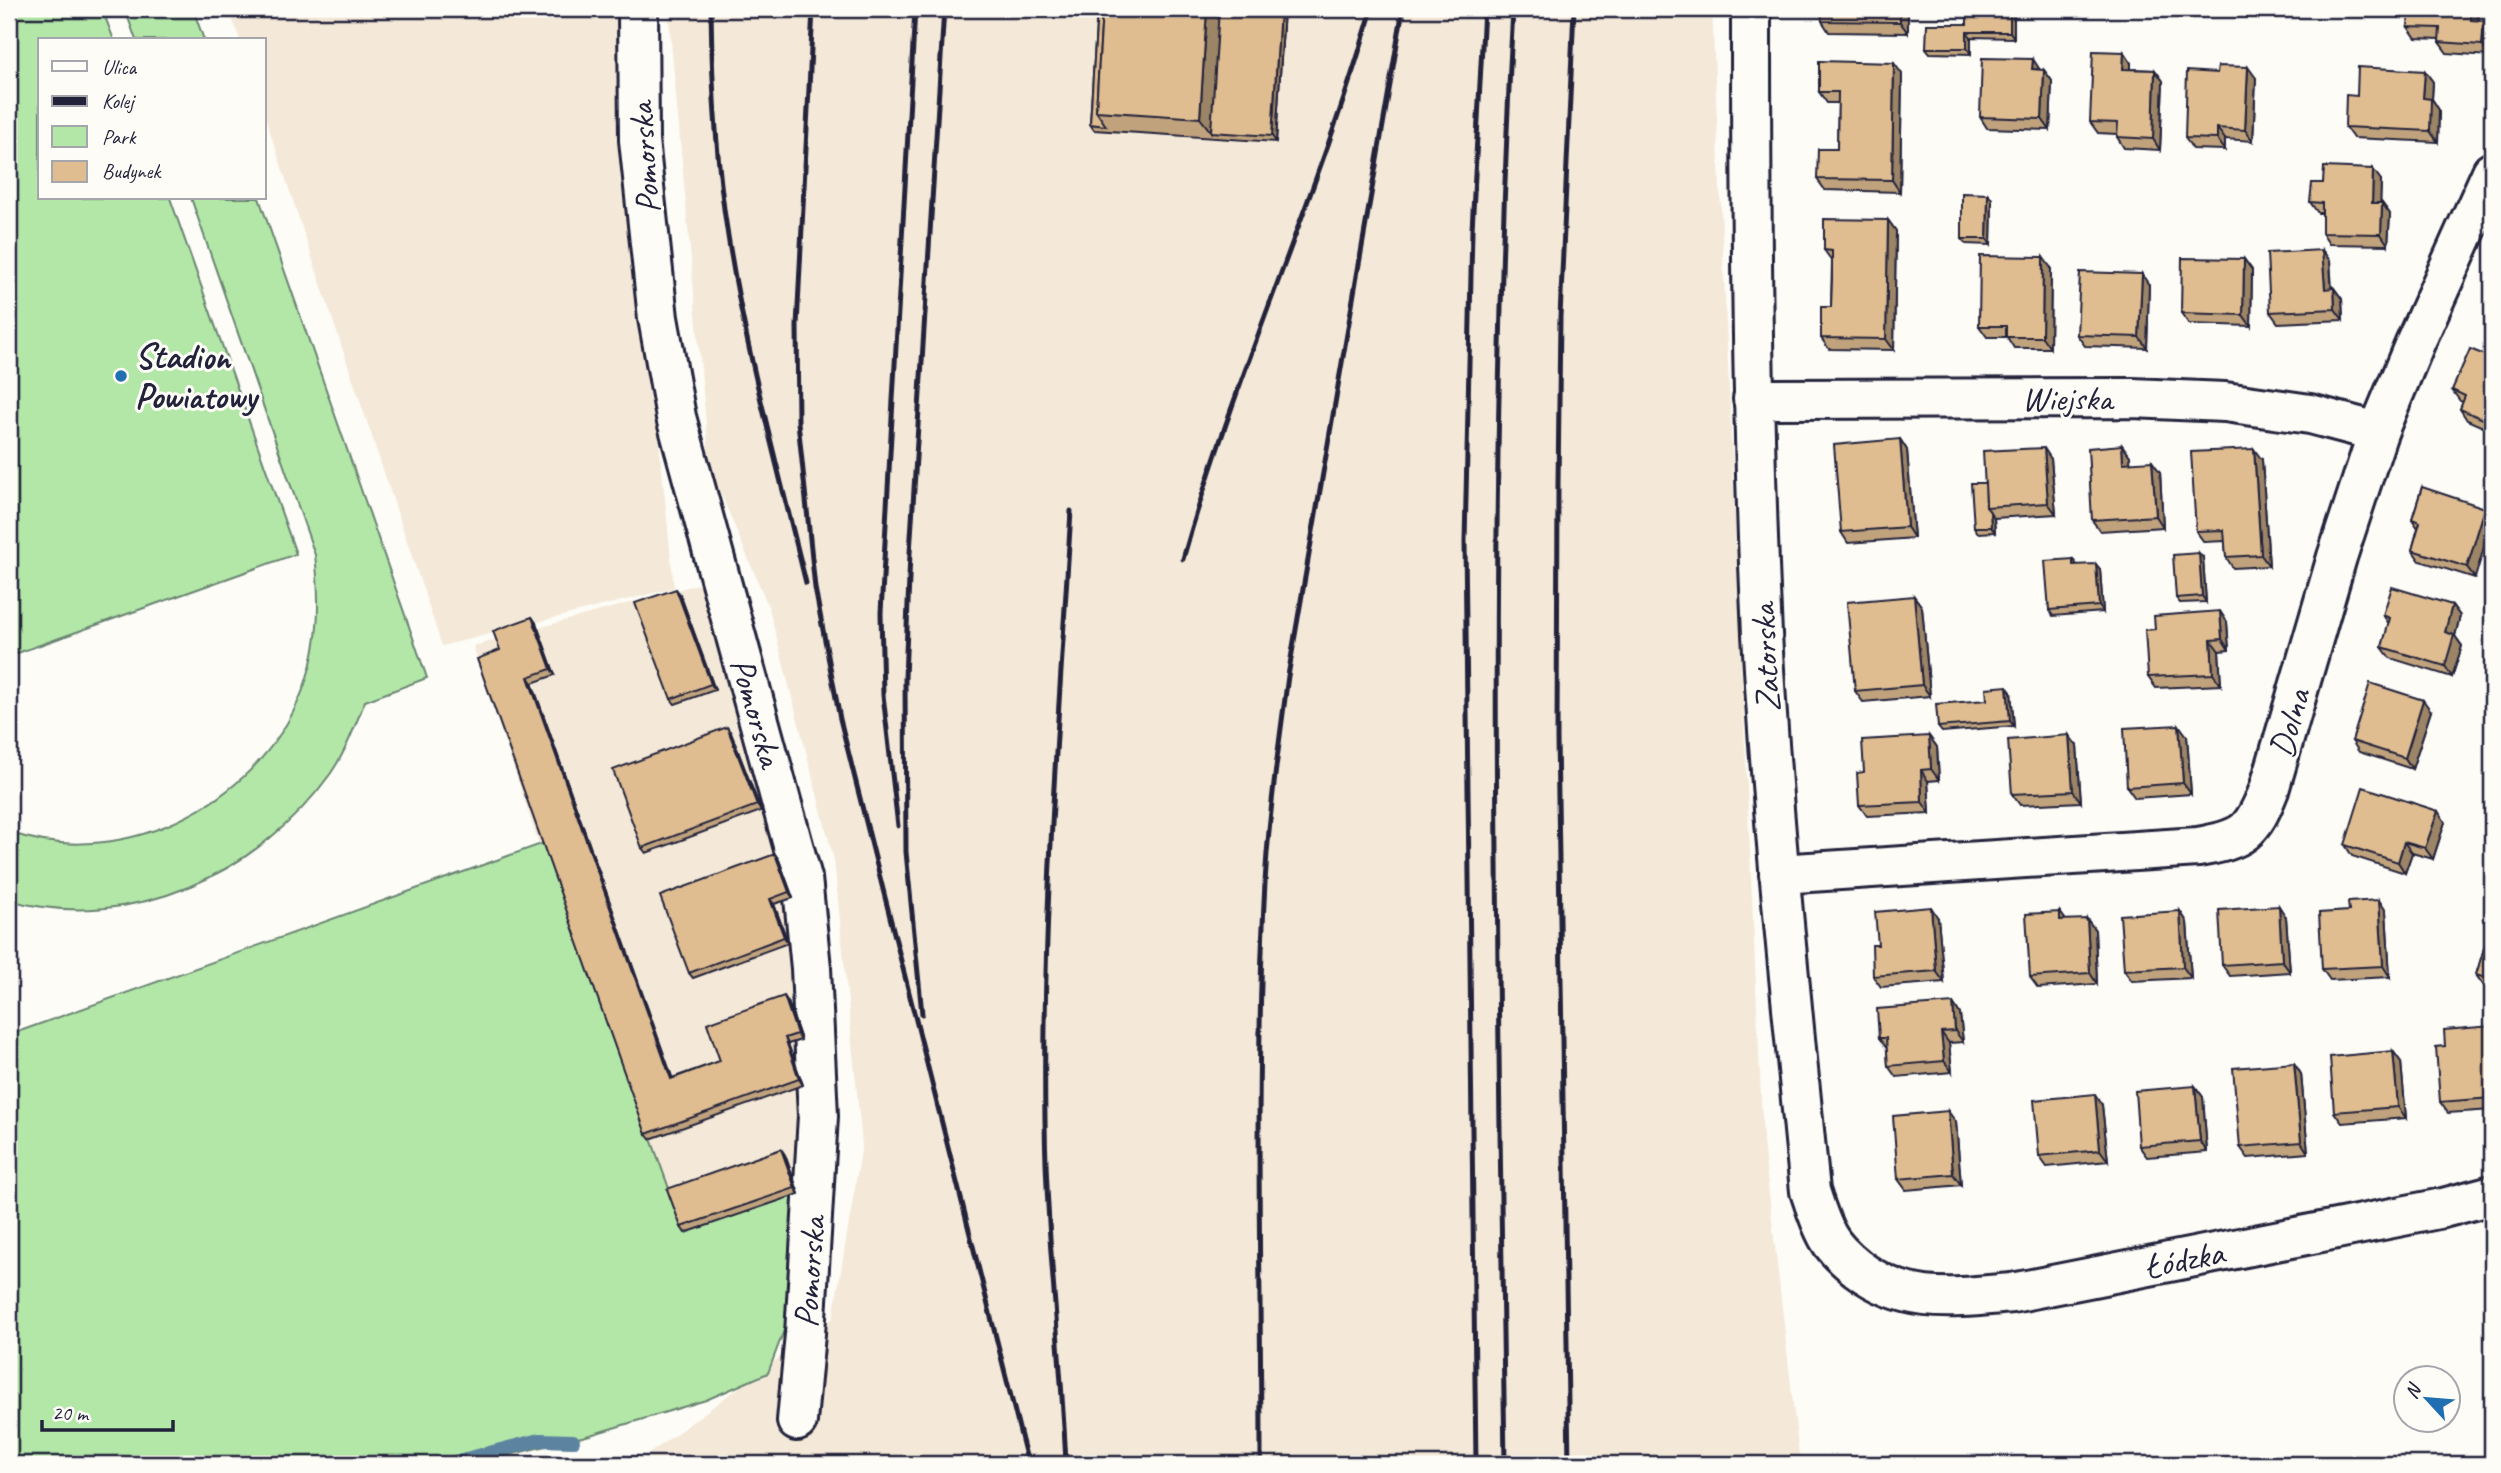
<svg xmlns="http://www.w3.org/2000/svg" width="2501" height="1473" viewBox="0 0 2501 1473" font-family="Caveat,sans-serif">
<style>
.built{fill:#f4e9d8}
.green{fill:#b3e7a8;stroke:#6a8472;stroke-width:2}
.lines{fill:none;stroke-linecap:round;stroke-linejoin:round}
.stream{stroke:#5c84a0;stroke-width:14}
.street-casing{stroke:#22223b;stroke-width:44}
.street{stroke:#fdfcf7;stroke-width:38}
.rail{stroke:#22223b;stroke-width:5}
.wall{fill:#c0a37d;stroke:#22223b;stroke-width:2}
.shaded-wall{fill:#9c8466;stroke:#22223b;stroke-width:2}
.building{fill:#dfbd91;stroke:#22223b;stroke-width:2}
.poi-dot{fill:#1f6fb2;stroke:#fdfcf7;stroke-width:2.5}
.labels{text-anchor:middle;stroke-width:6;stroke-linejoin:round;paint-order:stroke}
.street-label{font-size:35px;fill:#22223b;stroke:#fdfcf7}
.poi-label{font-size:35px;font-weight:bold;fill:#22223b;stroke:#fdfcf7;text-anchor:start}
</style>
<rect width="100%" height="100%" fill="#fdfcf7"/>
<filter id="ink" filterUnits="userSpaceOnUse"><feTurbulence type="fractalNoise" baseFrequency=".0143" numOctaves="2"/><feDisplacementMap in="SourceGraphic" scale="14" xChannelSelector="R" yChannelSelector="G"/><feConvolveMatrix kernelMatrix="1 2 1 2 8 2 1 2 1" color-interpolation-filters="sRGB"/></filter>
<g filter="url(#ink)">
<!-- built -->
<g class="built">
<polygon points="229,9 615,9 674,588 442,646 264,114 264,40 240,40"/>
<polygon points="668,9 1712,9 1763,1141 1800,1464 635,1464 833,1318 862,1145 834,860 769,608 710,468"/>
<polygon points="709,581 794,882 808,1198 672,1244 473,646"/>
</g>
<!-- green -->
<g class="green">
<polygon points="9,9 102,9 114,40 40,40 40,198 170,198 296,554 9,656"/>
<polygon points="125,9 193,9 204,40 136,40"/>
<path d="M191,198H259L427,678L365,701C355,726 346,751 331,773C260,873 131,934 9,900V832C126,874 268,798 306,681C320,639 320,598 315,555Z"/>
<polygon points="544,843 671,1194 799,1194 788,1319 768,1373 706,1400 590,1435 473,1464 9,1464 9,1035"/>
</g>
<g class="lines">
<!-- stream -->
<polyline class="stream" points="447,1464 539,1440 573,1441"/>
<!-- street casing -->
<g class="street-casing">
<g id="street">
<polyline points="638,9 639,140 658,318 676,417 802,878 811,968 818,1116 805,1334 797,1421"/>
<path d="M1751,9C1751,217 1752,425 1762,634C1772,820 1792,1006 1810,1191C1815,1206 1820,1223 1828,1237C1834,1248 1847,1260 1857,1268C1907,1306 1954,1298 2012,1293L2443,1208L2492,1195"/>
<polyline points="1753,399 2132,398 2225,402 2310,414 2378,432"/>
<path d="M1779,874L2198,847C2244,839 2252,833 2269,790L2337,557L2378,432L2415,343L2492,172"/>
</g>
</g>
<!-- street -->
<use href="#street" class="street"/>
<!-- rail -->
<g class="rail">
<path d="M711,9C712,84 716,162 728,236C746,353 778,468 806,583"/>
<polyline points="813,9 797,326 798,422 815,588 840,719 1028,1464"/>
<path d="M1183,559C1236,372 1318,195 1372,9"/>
<polyline points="898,826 883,695 881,613 915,9"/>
<polyline points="922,1014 906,852 905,678 910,553 944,9"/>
<path d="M1066,1464C1061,1350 1046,1235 1045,1120C1042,917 1059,714 1071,511"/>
<path d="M1261,1464C1261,1277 1255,1089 1264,903C1267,827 1278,751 1288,676L1403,9"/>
<polyline points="1476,1464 1465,542 1472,230 1484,9"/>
<path d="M1505,1464C1498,979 1486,494 1513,9"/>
<polyline points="1569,1464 1557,738 1558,484 1560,317 1574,9"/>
</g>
</g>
<!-- wall -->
<g class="wall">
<polygon points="1097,9 1284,9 1276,142 1094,130 1090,124"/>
<polygon points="1816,9 1908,9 1908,33 1829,32 1822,21 1822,14 1819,14"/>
<polygon points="2014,10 2014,38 1971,37 1971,54 1930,53 1926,48 1967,24"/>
<polygon points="2479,20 2484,21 2492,32 2490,56 2447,53 2439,42 2440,39 2416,38 2408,27"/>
<polygon points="2124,52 2131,63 2131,69 2155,70 2163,81 2160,150 2124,148 2117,137 2117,134 2098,133 2090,122"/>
<polygon points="2040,70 2044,70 2052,81 2050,130 1987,128 1980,117"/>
<polygon points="2425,71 2433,82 2432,99 2439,110 2438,142 2353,138 2345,127"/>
<polygon points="2217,73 2256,78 2253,141 2225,139 2225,150 2193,149 2185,138"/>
<polygon points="1902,74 1900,192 1825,190 1817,179 1837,149 1838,103 1827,103 1819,92"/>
<polygon points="2381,180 2380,203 2382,203 2390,214 2388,245 2329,244 2322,233 2322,213 2318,213 2310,202 2323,183"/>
<polygon points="1988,194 1992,199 1991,245 1966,244 1962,239"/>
<polygon points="1888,220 1896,231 1894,350 1829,349 1821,338 1831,307 1832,261 1824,250"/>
<polygon points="2322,250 2330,261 2332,288 2334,288 2342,299 2343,320 2278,323 2270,312"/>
<polygon points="2244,259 2252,270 2251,326 2189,324 2181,313"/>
<polygon points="2051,268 2050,348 2014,348 2007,337 1987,337 1979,326"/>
<polygon points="2149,285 2147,348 2085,346 2077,335"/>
<polygon points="2492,358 2492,431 2467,420 2460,409 2463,402 2460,401 2452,390"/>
<polygon points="1900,439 1907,450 1914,538 1848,543 1841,532"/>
<polygon points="2122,445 2130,456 2130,462 2160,472 2163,527 2100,531 2092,520"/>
<polygon points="2051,459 2056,514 1994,518 1995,532 1978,533 1974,527 1985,483"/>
<polygon points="2262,460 2269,566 2233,568 2226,557 2225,541 2204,542 2196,531"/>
<polygon points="2422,487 2475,578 2420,561 2412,550 2418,528 2412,519"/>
<polygon points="2203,558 2206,602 2180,603 2176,598"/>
<polygon points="2073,559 2077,565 2100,569 2103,612 2053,616 2049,610"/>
<polygon points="680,594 715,690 675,704 671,699"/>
<polygon points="1914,596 1922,607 1930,696 1863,702 1855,691"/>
<polygon points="2452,605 2460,616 2455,636 2462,646 2452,677 2390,658 2382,647 2389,624 2383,615"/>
<polygon points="532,617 536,623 555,675 532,683 672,1078 720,1061 788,1002 801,1040 788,1044 803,1085 650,1139 646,1134 500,650"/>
<polygon points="2227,622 2229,650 2219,651 2221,685 2156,688 2148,677"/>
<polygon points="2011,692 2014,726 1942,732 1938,727 1987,700"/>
<polygon points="2431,711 2412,769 2359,752 2352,741"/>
<polygon points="731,733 761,811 646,853 642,848"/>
<polygon points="1929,736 1937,747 1939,780 1928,781 1930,813 1867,816 1859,805 1864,772"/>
<polygon points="2187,736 2191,794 2135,798 2127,787"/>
<polygon points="2077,746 2081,802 2020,805 2012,794"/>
<polygon points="2445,822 2433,859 2412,853 2405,873 2352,856 2345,845"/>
<polygon points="775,854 779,860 793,898 774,904 788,943 693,978 689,973"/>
<polygon points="2180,911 2187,922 2191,978 2132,981 2124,970"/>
<polygon points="2386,911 2390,977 2330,980 2322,969"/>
<polygon points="2286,917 2290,972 2230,976 2222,965"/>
<polygon points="1938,918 1944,982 1881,987 1873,976 1878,945"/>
<polygon points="2087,919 2095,930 2097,984 2038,988 2030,977"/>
<polygon points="2492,922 2492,989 2484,986 2476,975"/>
<polygon points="1953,1003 1960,1014 1963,1042 1949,1043 1952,1072 1896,1077 1888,1066 1887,1049 1879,1038"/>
<polygon points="2492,1026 2492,1110 2448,1113 2440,1102 2445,1046"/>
<polygon points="2393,1051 2401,1062 2406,1118 2342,1123 2334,1112"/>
<polygon points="2294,1063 2301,1074 2308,1153 2248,1158 2240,1147"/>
<polygon points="2195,1086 2203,1097 2207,1152 2147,1157 2139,1146"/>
<polygon points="2102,1105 2108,1161 2047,1167 2039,1156"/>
<polygon points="1956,1122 1961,1185 1906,1190 1898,1179"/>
<polygon points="781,1149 785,1155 799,1194 685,1233 681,1227"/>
</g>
<!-- shaded-wall -->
<g class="shaded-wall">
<polygon points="1207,9 1223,9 1211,132 1200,118"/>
<polygon points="1280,9 1284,9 1276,142 1272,136"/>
<polygon points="1900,9 1908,9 1908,33 1900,22"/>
<polygon points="2010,9 2014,10 2014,38 2010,32"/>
<polygon points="2471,9 2479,9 2478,31 2471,20"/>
<polygon points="2484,21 2492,32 2490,56 2482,45"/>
<polygon points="1967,32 1971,37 1971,54 1967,48"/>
<polygon points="2124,52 2131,63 2131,80 2123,69"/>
<polygon points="2033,59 2040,70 2032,69"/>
<polygon points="1894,63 1902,74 1900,192 1892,180"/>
<polygon points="2248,67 2256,78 2253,141 2245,130"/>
<polygon points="2044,70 2052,81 2050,130 2042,119"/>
<polygon points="2155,70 2163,81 2160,150 2153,139"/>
<polygon points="2425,71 2433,82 2432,99 2439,110 2438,142 2430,131 2423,98"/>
<polygon points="2217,128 2225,139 2225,150 2217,139"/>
<polygon points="2373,169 2381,180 2380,214 2372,203"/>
<polygon points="1988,194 1992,199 1991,245 1987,239"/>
<polygon points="2382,203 2390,214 2388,245 2381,234"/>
<polygon points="1888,220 1896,231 1894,350 1886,339"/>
<polygon points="2322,250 2330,261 2332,300 2325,289"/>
<polygon points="2043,257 2051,268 2050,348 2042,337"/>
<polygon points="2244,259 2252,270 2251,326 2243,315"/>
<polygon points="2142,274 2149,285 2147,348 2139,337"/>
<polygon points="2334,288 2342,299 2343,320 2335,309"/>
<polygon points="1900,439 1907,450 1914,538 1907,527"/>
<polygon points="2122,445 2130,456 2131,474 2123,463"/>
<polygon points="2044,448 2051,459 2056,514 2048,503"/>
<polygon points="2254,449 2262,460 2269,566 2261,555"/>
<polygon points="2152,461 2160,472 2163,527 2156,516"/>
<polygon points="2485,508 2492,518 2492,520 2475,578 2467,567"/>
<polygon points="1990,512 1994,518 1995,532 1991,527"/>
<polygon points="2199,553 2203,558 2206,602 2202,596"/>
<polygon points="2096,564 2100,569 2103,612 2099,606"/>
<polygon points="676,589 680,594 715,690 711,684"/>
<polygon points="1914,596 1922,607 1930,696 1922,685"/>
<polygon points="2452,605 2460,616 2455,636 2462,646 2452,677 2445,666 2445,632"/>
<polygon points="2220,611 2227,622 2229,650 2222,639"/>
<polygon points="532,617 536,623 555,675 551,669"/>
<polygon points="2211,640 2219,651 2221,685 2213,674"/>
<polygon points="528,677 532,683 675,1085 671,1079"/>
<polygon points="2007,686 2011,692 2014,726 2010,721"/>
<polygon points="2423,700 2431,711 2412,769 2405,758"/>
<polygon points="2179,725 2187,736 2191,794 2183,783"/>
<polygon points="727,727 731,733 761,811 757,805"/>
<polygon points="2069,735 2077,746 2081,802 2073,791"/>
<polygon points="1929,736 1937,747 1939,780 1931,769"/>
<polygon points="1921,770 1928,781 1930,813 1922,802"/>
<polygon points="2438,811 2445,822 2433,859 2425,848"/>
<polygon points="2404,842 2412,853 2405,873 2398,862"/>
<polygon points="775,854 779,860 793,898 789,892"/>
<polygon points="770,899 774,904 788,943 784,937"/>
<polygon points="2379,900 2386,911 2390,977 2383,966"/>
<polygon points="2279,906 2286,917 2290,972 2282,961"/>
<polygon points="1931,907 1938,918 1944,982 1936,971"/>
<polygon points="2180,911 2187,922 2191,978 2183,967"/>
<polygon points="2060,912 2068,923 2060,920"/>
<polygon points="2087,919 2095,930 2097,984 2090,973"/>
<polygon points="784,996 788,1002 801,1040 797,1034"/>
<polygon points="1953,1003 1960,1014 1963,1042 1955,1031"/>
<polygon points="1941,1032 1949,1043 1952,1072 1944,1061"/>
<polygon points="785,1038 788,1044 803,1085 799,1079"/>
<polygon points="2393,1051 2401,1062 2406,1118 2398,1107"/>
<polygon points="2294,1063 2301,1074 2308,1153 2301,1142"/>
<polygon points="2195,1086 2203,1097 2207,1152 2200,1141"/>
<polygon points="2095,1094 2102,1105 2108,1161 2100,1150"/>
<polygon points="1948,1111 1956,1122 1961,1185 1953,1174"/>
<polygon points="781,1149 785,1155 799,1194 795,1188"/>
</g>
<!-- building -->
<g class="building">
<polygon points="1097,9 1102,9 1096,111 1106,126 1090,124"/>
<polygon points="1102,9 1207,9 1200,118 1096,111"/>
<polygon points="1219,9 1280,9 1272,136 1211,132"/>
<polygon points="1821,9 1900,9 1900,22 1822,21"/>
<polygon points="1967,9 2010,9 2010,32 1967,32 1967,48 1926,48 1927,24 1967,24"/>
<polygon points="2409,9 2471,9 2471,20 2484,21 2482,45 2439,42 2440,28 2408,27"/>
<polygon points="2093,51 2124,52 2123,69 2155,70 2153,139 2117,137 2118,123 2090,122"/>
<polygon points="1982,58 2033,59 2032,69 2044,70 2042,119 1980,117"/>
<polygon points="1819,61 1894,63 1892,180 1817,179 1818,149 1837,149 1838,92 1819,92"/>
<polygon points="2218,66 2248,67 2245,130 2217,128 2217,139 2185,138 2187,71 2217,73"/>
<polygon points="2358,67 2425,71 2423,98 2431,99 2430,131 2345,127 2346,95 2357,96"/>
<polygon points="2324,167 2373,169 2372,203 2382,203 2381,234 2322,233 2322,203 2310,202 2312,183 2323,183"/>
<polygon points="1962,193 1988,194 1987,239 1962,239"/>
<polygon points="1824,219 1888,220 1886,339 1821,338 1821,307 1831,307 1832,279 1832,251 1824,250"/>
<polygon points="2322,250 2325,289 2334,288 2335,309 2270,312 2267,253"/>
<polygon points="1980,256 2043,257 2042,337 2006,337 2006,326 1979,326"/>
<polygon points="2182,258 2244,259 2243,315 2181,313"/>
<polygon points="2080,272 2142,274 2139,337 2077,335"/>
<polygon points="2470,349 2492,358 2492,423 2460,409 2465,396 2452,390"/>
<polygon points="1900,439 1907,527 1841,532 1834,445"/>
<polygon points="2122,445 2123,463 2152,461 2156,516 2092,520 2088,448"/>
<polygon points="2044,448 2048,503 1986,507 1983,451"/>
<polygon points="2254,449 2261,555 2226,557 2224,530 2196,531 2191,452"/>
<polygon points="1971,483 1985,483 1986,507 1990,512 1991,527 1974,527"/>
<polygon points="2422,487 2485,508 2467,567 2412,550 2420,522 2412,519"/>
<polygon points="2199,553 2202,596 2176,598 2173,555"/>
<polygon points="2073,559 2073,565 2096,564 2099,606 2049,610 2045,561"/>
<polygon points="2392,587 2452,605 2445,632 2454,635 2445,666 2382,647 2390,618 2383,615"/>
<polygon points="676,589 711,684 671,699 635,603"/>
<polygon points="1914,596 1922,685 1855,691 1847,602"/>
<polygon points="2220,611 2222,639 2211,640 2213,674 2148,677 2145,630 2155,629 2154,616"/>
<polygon points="532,617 551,669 528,677 671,1079 720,1061 707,1023 784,996 797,1034 785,1038 799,1079 646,1134 477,659 500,650 493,631"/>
<polygon points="2370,683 2423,700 2405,758 2352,741"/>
<polygon points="2007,686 2010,721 1938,727 1936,704 1987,700 1986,688"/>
<polygon points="2179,725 2183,783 2127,787 2124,728"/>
<polygon points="727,727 757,805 642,848 613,770"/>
<polygon points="2069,735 2073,791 2012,794 2008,740"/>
<polygon points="1929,736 1931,769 1921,770 1922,802 1859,805 1857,773 1864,772 1862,740"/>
<polygon points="2363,787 2438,811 2425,848 2404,842 2398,862 2345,845"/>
<polygon points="775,854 789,892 770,899 784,937 689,973 660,896"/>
<polygon points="2379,900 2383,966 2322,969 2319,913 2349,911 2348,902"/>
<polygon points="2279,906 2282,961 2222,965 2219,910"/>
<polygon points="1931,907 1936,971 1873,976 1872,945 1878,945 1875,912"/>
<polygon points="2180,911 2183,967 2124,970 2120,915"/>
<polygon points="2060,912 2060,920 2087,919 2090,973 2030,977 2026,914"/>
<polygon points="2492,922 2492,980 2476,975"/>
<polygon points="1953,1003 1955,1031 1941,1032 1944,1061 1888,1066 1886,1038 1879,1038 1877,1009"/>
<polygon points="2492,1026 2492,1098 2440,1102 2436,1047 2445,1046 2444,1030"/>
<polygon points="2393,1051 2398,1107 2334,1112 2330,1057"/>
<polygon points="2294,1063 2301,1142 2240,1147 2233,1068"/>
<polygon points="2195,1086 2200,1141 2139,1146 2135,1091"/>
<polygon points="2095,1094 2100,1150 2039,1156 2034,1100"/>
<polygon points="1948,1111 1953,1174 1898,1179 1893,1116"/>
<polygon points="781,1149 795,1188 681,1227 667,1189"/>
</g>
</g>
<!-- markers -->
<circle class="poi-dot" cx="121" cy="376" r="7"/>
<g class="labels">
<!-- street labels -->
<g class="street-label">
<text transform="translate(644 158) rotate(-94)" y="12">Pomorska</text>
<text x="2067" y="410">Wiejska</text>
<text transform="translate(1765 658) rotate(-93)" y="12">Zatorska</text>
<text transform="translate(757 712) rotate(74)" y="12">Pomorska</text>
<text transform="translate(2289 723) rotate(-74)" y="12">Dolna</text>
<text transform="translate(2184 1259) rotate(-11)" y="12">Łódzka</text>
<text transform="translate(809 1272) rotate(-86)" y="12">Pomorska</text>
</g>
<!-- poi labels -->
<g class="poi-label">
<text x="135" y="368">Stadion<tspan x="135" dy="40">Powiatowy</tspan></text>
</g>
</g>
<!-- margin -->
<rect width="2501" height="1473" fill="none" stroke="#fdfcf7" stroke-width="35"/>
<rect x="18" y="18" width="2466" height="1438" fill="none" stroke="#22223b" stroke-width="2.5" filter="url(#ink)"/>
<!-- legend -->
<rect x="38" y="38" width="228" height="161" fill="#fdfcf7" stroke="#a5a5ac" stroke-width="2"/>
<rect x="52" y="61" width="35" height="10" fill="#fdfcf7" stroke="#a5a5ac" stroke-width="2"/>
<text x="102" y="74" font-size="21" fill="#22223b">Ulica</text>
<rect x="52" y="96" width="35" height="10" fill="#22223b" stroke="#a5a5ac" stroke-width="2"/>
<text x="102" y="108" font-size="21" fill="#22223b">Kolej</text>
<rect x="52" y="126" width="35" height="21" fill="#b3e7a8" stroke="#a5a5ac" stroke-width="2"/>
<text x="102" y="144" font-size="21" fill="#22223b">Park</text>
<rect x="52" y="161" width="35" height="21" fill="#dfbd91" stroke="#a5a5ac" stroke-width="2"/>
<text x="102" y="178" font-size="21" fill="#22223b">Budynek</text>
<!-- north arrow -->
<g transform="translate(2427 1399) rotate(296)"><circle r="33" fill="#fdfcf7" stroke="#a5a5ac" stroke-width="2"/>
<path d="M0-5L12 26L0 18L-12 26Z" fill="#1f6fb2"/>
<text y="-10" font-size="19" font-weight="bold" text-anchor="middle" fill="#22223b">N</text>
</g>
<!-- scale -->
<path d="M42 1420v10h131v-10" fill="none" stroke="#22223b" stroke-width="3.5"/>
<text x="52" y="1420" font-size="21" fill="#22223b" stroke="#fdfcf7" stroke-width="5" paint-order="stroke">20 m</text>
</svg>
